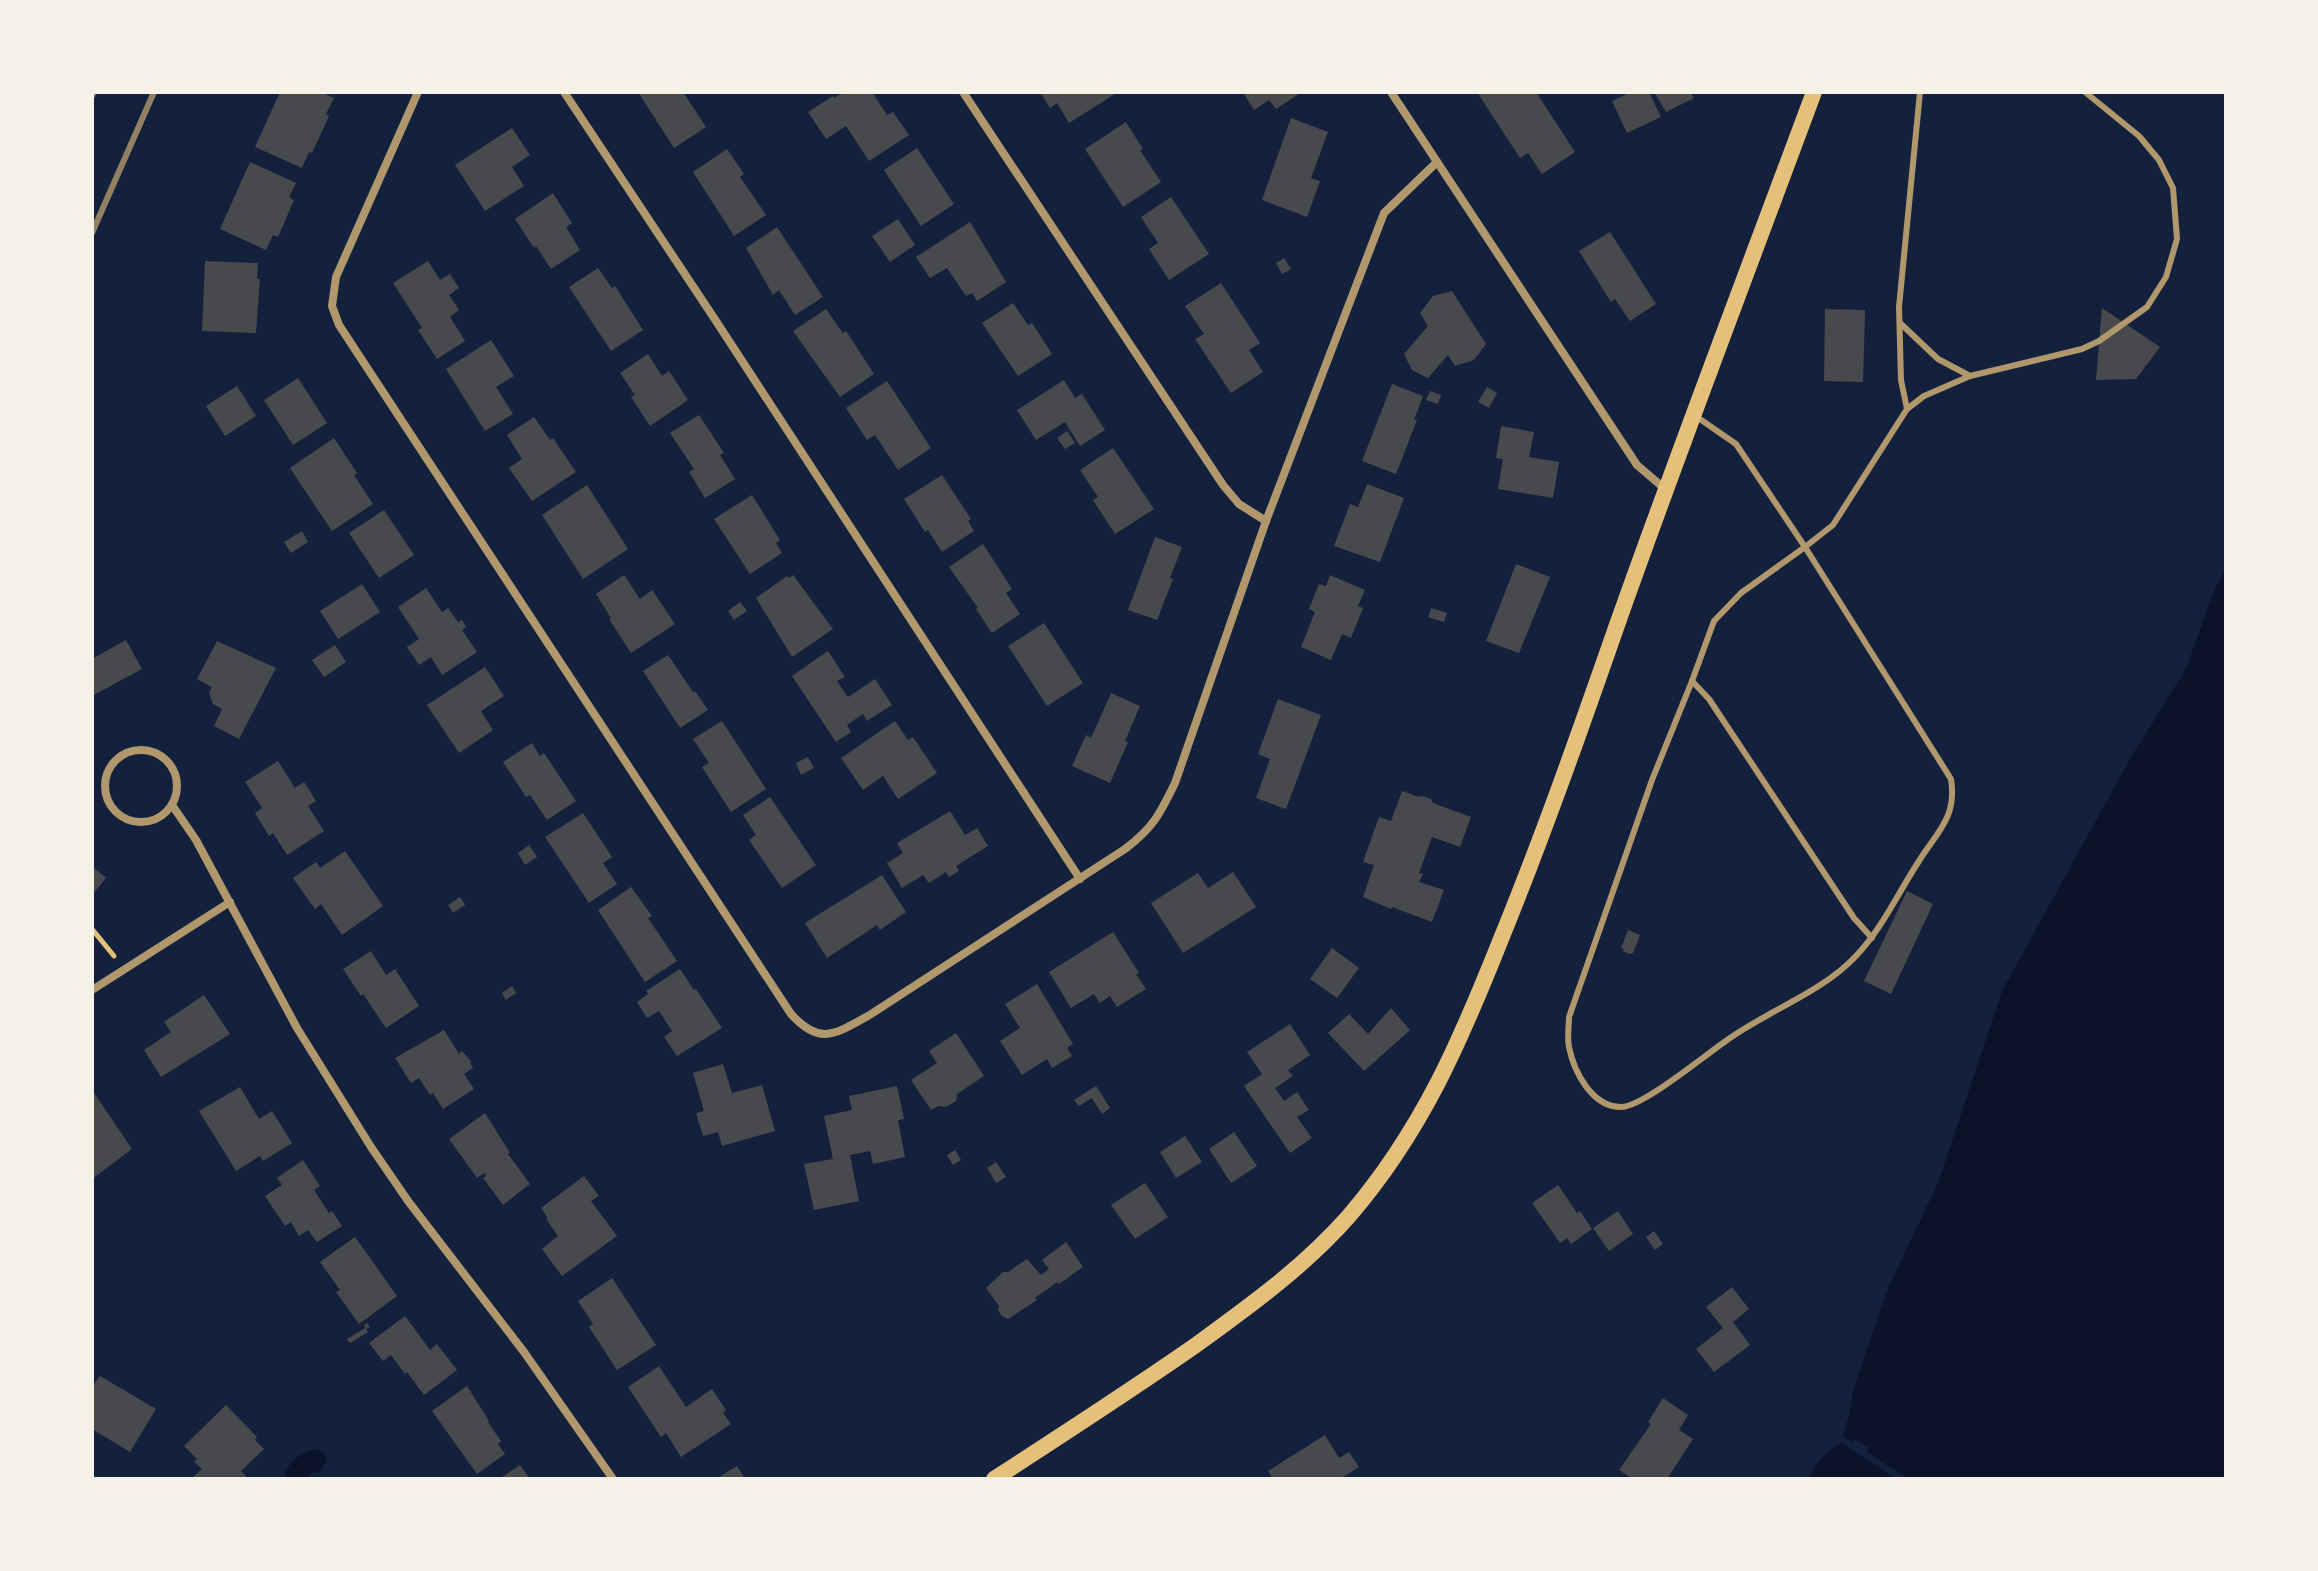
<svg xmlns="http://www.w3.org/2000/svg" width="2318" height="1571" viewBox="0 0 2318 1571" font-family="'IBM Plex Sans',sans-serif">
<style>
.water{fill:#0b132b}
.pier{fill:#14213d}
.building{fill:#48494c}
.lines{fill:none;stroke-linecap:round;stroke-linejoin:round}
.path{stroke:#e5c07b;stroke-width:5}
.service{stroke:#b1986c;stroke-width:6}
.minor{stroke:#b1986c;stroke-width:8}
.secondary{stroke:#e5c07b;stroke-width:16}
.rail{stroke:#918062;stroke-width:6}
</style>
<rect width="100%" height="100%" fill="#14213d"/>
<!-- water -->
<g class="water">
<path d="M2226,568V1479H1808C1817,1464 1823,1452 1840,1444L1849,1416L1853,1391L1888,1288L1938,1183L2002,991L2131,757L2186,669L2213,593Z"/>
<path d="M317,1449L324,1453L327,1459L321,1471L311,1473L306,1479H286L285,1471C293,1460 302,1450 317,1449Z"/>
</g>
<!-- pier -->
<polygon class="pier" points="1840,1434 1852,1442 1854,1439 1869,1448 1867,1452 1908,1479 1897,1479 1837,1440"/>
<!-- building -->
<g class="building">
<polygon points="280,92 321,92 334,98 326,114 329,116 312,153 309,152 302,168 255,147"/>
<polygon points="638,92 683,92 706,127 674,148"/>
<polygon points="844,92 872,92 887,115 893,112 909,135 869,161 846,126 826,139 808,112 833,96 834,98"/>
<polygon points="1040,92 1118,92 1069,123 1057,103 1050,108"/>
<polygon points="1247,92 1302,92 1276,109 1269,100 1254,110 1244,94"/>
<polygon points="1483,92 1536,92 1575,152 1542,174 1528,153 1520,158 1479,95"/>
<polygon points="1631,92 1649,92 1661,117 1627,133 1612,101"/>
<polygon points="1654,92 1690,92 1694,98 1666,112"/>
<polygon points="1291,118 1328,132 1311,178 1320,181 1307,217 1262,200"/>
<polygon points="1126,122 1143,149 1140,150 1161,182 1123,207 1085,149"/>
<polygon points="512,128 530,155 512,167 524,186 485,211 455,165"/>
<polygon points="917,148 954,204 921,226 884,170"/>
<polygon points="727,149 744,174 740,177 766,215 734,236 693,172"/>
<polygon points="250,162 296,183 289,197 294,200 278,237 273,235 266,250 220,229"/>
<polygon points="553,193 572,223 566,227 580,250 551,269 536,246 534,248 515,219"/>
<polygon points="1171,197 1209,254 1169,280 1149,249 1158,243 1141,217"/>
<polygon points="898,219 915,245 890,262 872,236"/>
<polygon points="970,222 1006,282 977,301 972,293 966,296 947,268 930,278 916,257"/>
<polygon points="777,227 823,297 795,315 779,290 773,295 746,248"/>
<polygon points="1610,232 1656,304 1630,321 1615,299 1611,302 1579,251"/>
<polygon points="1284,258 1291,269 1282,274 1276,263"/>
<polygon points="205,261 258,263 257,279 260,279 256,333 202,331"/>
<polygon points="428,261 440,280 450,274 459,288 449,295 459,310 450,317 465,341 437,359 418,330 422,328 393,283"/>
<polygon points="598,268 612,288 615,286 643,330 611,351 569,287"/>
<polygon points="1221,283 1260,343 1249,350 1263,372 1231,393 1195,339 1204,334 1185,306"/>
<polygon points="1452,291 1486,344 1474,360 1455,366 1448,355 1428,378 1412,370 1404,354 1428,326 1420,313 1433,296"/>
<polygon points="1013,303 1028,325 1032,323 1052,354 1018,376 982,323"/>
<polygon points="2102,308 2160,347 2136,379 2096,380"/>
<polygon points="826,309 843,333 846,331 874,374 840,397 793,331"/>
<polygon points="1825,309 1865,310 1863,382 1824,381"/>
<polygon points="491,340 514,376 496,387 513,414 485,431 446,369"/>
<polygon points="648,354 662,376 669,371 688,400 650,426 631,397 635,395 620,373"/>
<polygon points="298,378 327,423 293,445 264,400"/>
<polygon points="1064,380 1075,398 1082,394 1105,430 1080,446 1065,422 1036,440 1017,410"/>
<polygon points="887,381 931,448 898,470 875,435 867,440 846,408"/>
<polygon points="1392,384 1423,396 1414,420 1417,420 1396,474 1362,461"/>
<polygon points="237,386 256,416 225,436 206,406"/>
<polygon points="1487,387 1497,393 1489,408 1478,402"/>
<polygon points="1430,391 1441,395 1438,404 1426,400"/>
<polygon points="699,415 724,453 720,455 735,479 705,498 689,472 694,469 670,433"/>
<polygon points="534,417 550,440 553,438 576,472 532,501 509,468 522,459 507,435"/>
<polygon points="1501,426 1534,432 1529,457 1559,462 1553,498 1498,489 1503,459 1496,458"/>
<polygon points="1067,431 1075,443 1065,449 1057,438"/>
<polygon points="334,438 357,473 354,475 373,504 332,531 290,468"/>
<polygon points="1113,448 1154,509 1115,534 1093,500 1098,497 1080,470"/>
<polygon points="942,475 971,519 968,521 974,531 942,552 928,530 925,532 904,499"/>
<polygon points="1367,484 1404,498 1380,562 1334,546 1350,504 1358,507"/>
<polygon points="587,485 628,549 583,579 542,515"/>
<polygon points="752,495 780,540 776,543 782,553 750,574 714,519"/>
<polygon points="384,510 414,555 379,578 349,533"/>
<polygon points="302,531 308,542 291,553 284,542"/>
<polygon points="1155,537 1182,547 1170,578 1173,579 1157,620 1128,610"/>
<polygon points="983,544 1012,589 1006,593 1020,614 992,633 976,609 978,608 949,567"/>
<polygon points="1516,564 1550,577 1519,653 1486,641"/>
<polygon points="624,575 640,599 652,590 675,624 631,653 609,619 611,618 596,594"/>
<polygon points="793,575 833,629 792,657 756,598 787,576 789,578"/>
<polygon points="1330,575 1365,590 1358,606 1363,608 1351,638 1342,634 1331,660 1301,647 1315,612 1309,609 1319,584 1326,586"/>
<polygon points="362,584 380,612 338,639 320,611"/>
<polygon points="426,588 442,612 448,608 458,622 462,620 466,627 462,630 477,652 442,675 431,657 419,665 407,647 419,639 398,607"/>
<polygon points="740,602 747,611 734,620 728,611"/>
<polygon points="1431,608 1447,613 1444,622 1428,617"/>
<polygon points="1044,623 1083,683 1047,706 1008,646"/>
<polygon points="126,640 142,669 92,696 92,659"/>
<polygon points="217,641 276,668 239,739 214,726 222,709 213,704 209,693 212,687 197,679"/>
<polygon points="335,645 346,662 324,677 312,660"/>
<polygon points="828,651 845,677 837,681 848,697 875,679 892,705 867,721 863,714 847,725 851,732 836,742 792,676"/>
<polygon points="668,655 693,692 695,691 708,710 680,728 643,671"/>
<polygon points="485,667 504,696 481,711 493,730 459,753 427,705"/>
<polygon points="1111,693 1140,706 1125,741 1128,742 1110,783 1072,766 1086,735 1091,738"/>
<polygon points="1278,699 1321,715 1286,809 1256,798 1270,759 1258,754"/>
<polygon points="722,721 766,789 731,812 702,767 709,763 693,739"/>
<polygon points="895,721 908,740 913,737 937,773 898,799 883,776 863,790 841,758"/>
<polygon points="532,743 540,756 544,753 576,801 547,820 530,795 526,797 503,762"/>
<polygon points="808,757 814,768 801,775 796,763"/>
<polygon points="278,761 295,788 304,782 316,801 308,806 324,831 287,855 273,833 269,836 255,813 262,808 245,782"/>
<polygon points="1402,791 1419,797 1422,796 1431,799 1433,803 1471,817 1460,847 1432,837 1419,873 1423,874 1419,882 1444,890 1432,922 1392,907 1391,909 1363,897 1374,865 1363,862 1379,817 1391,821"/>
<polygon points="770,797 816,865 782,888 749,840 756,835 743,815"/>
<polygon points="950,811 965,835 977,828 988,846 956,866 959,871 949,877 946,872 929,883 923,875 902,888 887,863 903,853 897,843"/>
<polygon points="583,813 612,857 603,863 617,884 589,903 545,837"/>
<polygon points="529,845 537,857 525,865 518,853"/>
<polygon points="345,851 383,906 342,935 321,904 315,909 293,878 316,862 320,868"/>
<polygon points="92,866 106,878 92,895"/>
<polygon points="1233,872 1256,907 1183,953 1151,903 1198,873 1208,888"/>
<polygon points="882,875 906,912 880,930 877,925 827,958 805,923"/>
<polygon points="631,887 652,916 648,918 677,961 645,982 598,910"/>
<polygon points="1907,891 1933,904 1891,994 1864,981"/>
<polygon points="460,897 465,905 453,913 448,905"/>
<polygon points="1628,930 1640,935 1633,953 1630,954 1623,951 1624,949 1621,948"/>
<polygon points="1113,932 1139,973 1136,974 1146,989 1117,1007 1110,996 1100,1003 1094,994 1071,1008 1049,972"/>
<polygon points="1332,948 1359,968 1337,998 1310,979"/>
<polygon points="371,951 386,975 395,969 419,1006 386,1028 363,994 361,996 343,969"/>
<polygon points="680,969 694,990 696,989 722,1028 677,1056 664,1037 672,1031 659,1011 647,1018 637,1002 648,994 646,991"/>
<polygon points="1037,984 1073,1044 1067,1048 1072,1056 1052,1068 1047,1059 1022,1075 1000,1041 1020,1028 1005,1004"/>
<polygon points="512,986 516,993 506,1000 502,993"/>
<polygon points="204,995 230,1034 161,1077 144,1050 171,1032 164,1022"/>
<polygon points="1391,1008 1410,1030 1364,1071 1328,1033 1349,1014 1368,1034"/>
<polygon points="1290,1024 1310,1055 1288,1070 1293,1076 1275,1088 1284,1101 1297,1092 1309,1110 1297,1117 1312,1138 1290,1153 1244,1086 1262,1074 1247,1052"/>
<polygon points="444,1030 459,1054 462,1051 471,1061 470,1063 473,1068 464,1074 474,1089 443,1109 433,1093 430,1095 419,1078 411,1083 395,1058"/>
<polygon points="956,1033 984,1076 957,1094 956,1101 946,1107 939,1106 931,1110 911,1080 937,1063 929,1051"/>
<polygon points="723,1064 732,1093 762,1085 775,1131 722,1146 718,1132 703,1136 696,1113 704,1111 693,1073"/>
<polygon points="897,1086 904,1119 898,1120 905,1157 873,1164 870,1151 850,1155 859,1201 814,1210 804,1164 833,1159 824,1116 852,1110 849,1096"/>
<polygon points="1096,1086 1110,1108 1102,1114 1092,1098 1079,1106 1074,1100"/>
<polygon points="240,1087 259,1119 272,1111 292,1143 263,1161 260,1156 236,1171 199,1111"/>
<polygon points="92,1090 132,1149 92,1179"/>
<polygon points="485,1113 510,1153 508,1154 530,1184 503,1205 483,1178 486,1176 484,1173 477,1178 449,1139"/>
<polygon points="1234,1132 1257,1166 1231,1183 1209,1149"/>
<polygon points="1185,1136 1202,1162 1176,1178 1160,1152"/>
<polygon points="955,1150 961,1160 953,1165 947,1155"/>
<polygon points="303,1160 320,1186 314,1190 329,1213 332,1211 342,1226 317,1242 308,1230 299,1236 291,1222 285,1226 265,1196 282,1185 277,1178"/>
<polygon points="996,1162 1006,1177 996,1183 987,1168"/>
<polygon points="584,1176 599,1196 591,1201 617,1236 562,1276 542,1249 558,1236 546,1219 548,1218 541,1208"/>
<polygon points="1145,1183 1168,1217 1135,1239 1111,1205"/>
<polygon points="1558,1185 1577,1213 1580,1211 1592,1229 1571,1244 1567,1238 1560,1243 1532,1203"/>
<polygon points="1618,1211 1633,1234 1609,1251 1593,1228"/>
<polygon points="1654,1231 1663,1244 1655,1250 1646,1237"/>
<polygon points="355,1237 397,1296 359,1324 336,1292 340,1290 320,1262"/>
<polygon points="1066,1242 1083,1267 1059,1284 1057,1282 1035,1298 1037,1300 1008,1319 1002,1316 998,1310 999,1306 986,1288 1003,1272 1008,1272 1027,1259 1041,1275 1049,1269 1042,1260"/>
<polygon points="612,1278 656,1345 617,1370 589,1327 593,1324 578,1301"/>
<polygon points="1732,1287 1749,1309 1733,1322 1750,1345 1714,1372 1696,1349 1723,1328 1706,1307"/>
<polygon points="405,1316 430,1350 437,1344 457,1370 424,1395 407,1372 405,1374 391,1355 383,1361 369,1343"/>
<polygon points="367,1323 370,1327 366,1329 368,1332 350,1343 347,1339 365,1328 364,1325"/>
<polygon points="659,1366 686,1407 712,1389 726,1410 723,1413 731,1424 681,1457 666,1433 661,1437 628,1387"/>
<polygon points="100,1376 156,1409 130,1452 92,1429 92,1387"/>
<polygon points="467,1386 489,1421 488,1422 501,1441 498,1444 505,1454 477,1474 432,1411"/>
<polygon points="1663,1398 1688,1415 1679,1430 1693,1439 1667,1479 1633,1479 1619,1470 1651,1424 1648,1422"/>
<polygon points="226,1405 257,1437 255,1440 264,1449 241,1471 246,1476 242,1479 191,1479 202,1469 194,1462 197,1459 184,1446"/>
<polygon points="1325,1435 1339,1458 1349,1452 1359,1467 1340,1479 1273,1479 1268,1471"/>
<polygon points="520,1465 530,1479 499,1479"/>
<polygon points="737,1466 745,1479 716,1479"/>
</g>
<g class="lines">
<!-- path -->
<polyline class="path" points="92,929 114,956"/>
<!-- service -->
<g class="service">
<polyline points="1900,323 1938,359 1970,376"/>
<polyline points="1907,409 1901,380 1899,307 1920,92"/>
<path d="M1694,415L1736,444L1805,547L1741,593L1714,621L1692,681L1652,780L1569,1017C1569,1026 1567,1038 1569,1047C1574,1072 1592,1107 1621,1107C1642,1107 1703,1057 1723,1043C1764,1012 1820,994 1855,957C1882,929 1898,893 1919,861C1938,831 1957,817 1951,779L1805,547L1833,525L1907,409L1924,396L1970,376L2082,349L2099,341L2147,307L2166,277L2177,239L2173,188L2159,160L2139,136L2085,92"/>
<polyline points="1692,681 1709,699 1854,918 1872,938"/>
</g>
<!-- minor -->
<g class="minor">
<path d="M418,92L336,277L332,306L339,325L791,1014C820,1046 835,1034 868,1016L1125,849C1153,828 1160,814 1175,783L1266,521L1384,213L1437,162"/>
<polyline points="564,92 716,321 1080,879"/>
<polyline points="963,92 1223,485 1239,504 1266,521"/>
<polyline points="1391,92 1637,465 1665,489"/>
<circle cx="141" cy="786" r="36"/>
<polyline points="172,805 196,840 297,1028 371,1147 408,1201 524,1352 613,1479"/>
<polyline points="92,990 230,902"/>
</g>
<!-- secondary -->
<path class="secondary" d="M994,1479C1062,1435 1130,1391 1196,1345C1251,1305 1304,1267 1349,1216C1422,1131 1460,1042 1501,939C1543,836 1580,731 1617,625C1680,447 1748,270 1814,92"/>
<!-- rail -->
<g class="rail">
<polyline points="92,96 94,92"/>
<polyline points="92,233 154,92"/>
</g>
</g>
<!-- border -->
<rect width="2318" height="1571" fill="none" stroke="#f6f1e7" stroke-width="188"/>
</svg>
